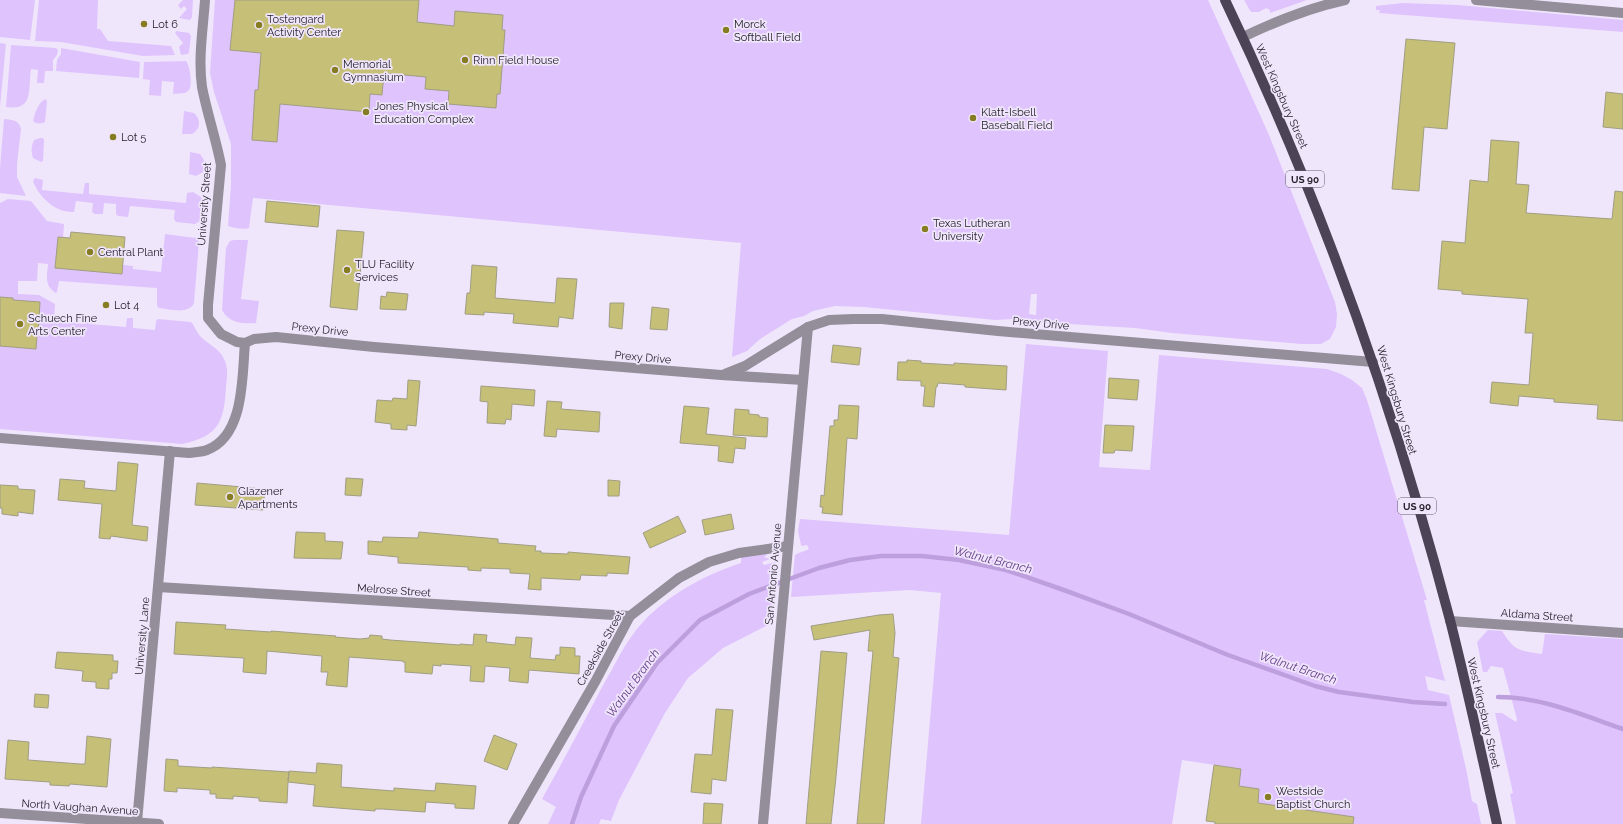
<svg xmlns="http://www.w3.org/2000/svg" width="1623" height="824" viewBox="0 0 1623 824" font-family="Raleway,sans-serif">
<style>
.green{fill:#dfc3fd;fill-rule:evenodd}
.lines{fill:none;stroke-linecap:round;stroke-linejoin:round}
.stream{stroke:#bd9fdd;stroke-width:4.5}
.building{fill:#c6bf78;stroke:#a09e82}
.minor{stroke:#938e99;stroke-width:10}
.tertiary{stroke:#938e99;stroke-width:10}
.primary{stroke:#4c4356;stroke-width:10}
.poi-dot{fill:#867c22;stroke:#f0e6fc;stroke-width:1.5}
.labels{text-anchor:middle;stroke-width:3.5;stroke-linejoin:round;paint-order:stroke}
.shield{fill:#f0e6fc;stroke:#635c6a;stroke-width:1}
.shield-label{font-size:10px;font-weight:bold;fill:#26212b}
.poi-label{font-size:11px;fill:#26212b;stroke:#f0e6fc;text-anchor:start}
.street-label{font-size:11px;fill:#26212b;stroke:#f0e6fc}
.water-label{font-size:12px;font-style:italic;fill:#643c86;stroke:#f0e6fc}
</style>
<rect width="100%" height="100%" fill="#f0e6fc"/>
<!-- green -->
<g class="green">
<polygon points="0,0 35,0 30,40 0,37"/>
<polygon points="39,0 98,0 97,29 100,29 108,41 171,46 175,55 143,56 61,42 35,41"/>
<polygon points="183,0 193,0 192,17 190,20 179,18 187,9 184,6 181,9 178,5"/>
<path d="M215,0H1208L1269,135L1335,302L1337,314L1336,327L1330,339L1321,344H1301L1172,333L1135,328L1053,323L1012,319L995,320L864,307L835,306L813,311L804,316L792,319L760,339L747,351L732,357L741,243L253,198L249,228C243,230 234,228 228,226L231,185V144L214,92L210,73ZM1031,294H1037L1036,315L1029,314Z"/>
<polygon points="1244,0 1307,0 1270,13 1270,10 1266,8 1259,12 1251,12"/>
<polygon points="1403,3 1458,5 1623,20 1623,32 1379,13 1380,10 1376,10 1376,6"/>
<polygon points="176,31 189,33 191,36 189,52 188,54 181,55 179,47 183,43 175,33"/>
<polygon points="0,43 6,44 0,107"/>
<path d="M11,45L56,48L58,50L57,55L53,60V71H45L44,83H37L38,70L31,69C28,90 34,111 6,107Z"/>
<polygon points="61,48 140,62 139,78 56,71 57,60 61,54"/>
<path d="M186,61C190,66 192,82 190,88C189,90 187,92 185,93L173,94L174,82L162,81L161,96L149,95L150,80L143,79L144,62Z"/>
<path d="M46,99L47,102L45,122C42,124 35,124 33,121C35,113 38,102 46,99Z"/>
<path d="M184,111L194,113C201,119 201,129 192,134H182Z"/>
<path d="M4,119C13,120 19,120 21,129L17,164V177L26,196L0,193V168Z"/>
<path d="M40,138H43L44,140L43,161L41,162L33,158C31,151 31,147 34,140Z"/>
<polygon points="190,152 200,154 204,160 203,172 196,176 189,174"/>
<path d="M35,178L43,180L42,190L83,194L85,183H89V194L186,203L187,193L193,192L201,197L202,201L200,219V221L195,224L176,222L174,219L175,210L130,206L128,217L118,216L116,214V204L104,203L103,214H95L92,212L93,203L76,201L74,212C55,213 39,197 33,181Z"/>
<path d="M8,199L31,201L47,221L64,224L63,238L122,274L123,265L133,266V269L161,272L165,234L196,238L199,242L194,303C189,315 169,309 159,308L157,306V288L59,281L57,292L56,293C44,286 47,276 48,264L38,263L37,281H18V294L39,295L55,304L54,321L83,324L84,315H90L89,324L126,327L127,318H133V328L155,330L156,321L158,319L191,322C195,326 196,332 201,337C208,344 218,348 223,357C229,367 227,377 226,387C224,422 219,436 182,444L0,429V346L36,349L40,313L39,312L40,302L13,300V298L0,297V203Z"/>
<path d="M234,240H248L241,299L259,301L256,323C242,324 229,323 222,310L226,248L230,241Z"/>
<path d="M1026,344L1108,351L1099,467L1150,470L1159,355L1327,369L1341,374L1352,380L1362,388L1367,400L1427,600H1424L1445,681L1425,676L1428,690L1449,695L1467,773L1472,801L1477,804L1481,824H1348L1234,818L1241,769L1182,760L1172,824H921L941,593L910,590L791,597L795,555C799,552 804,552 809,549L807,545L802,546L801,545L798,531L800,519L1009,535Z"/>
<path d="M769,553L764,557L770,559L762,562L764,565L776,562L770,624L723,648L688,678L665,713L619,800L611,821L601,819L599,824H548L556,807L542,799C562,763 582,726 601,689C614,667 625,641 643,622C669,594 705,575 741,563V557Z"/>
<path d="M1488,630L1502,631C1514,651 1520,651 1542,654L1545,634L1623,639V824H1516L1510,794L1513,793L1495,713H1502L1516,722L1517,719L1503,668L1491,666L1487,672H1483L1477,642Z"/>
</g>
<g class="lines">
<!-- stream -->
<g class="stream">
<path d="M1498,697C1542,697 1582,715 1623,729"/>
<polyline points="572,824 581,797 614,726 657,663 700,620 749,594 819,568 850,560 881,556 922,556 959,560 1006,570 1061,589 1129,614 1228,655 1315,686 1339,692 1413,702 1445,704"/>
</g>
</g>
<!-- building -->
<g class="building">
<polygon points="235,0 419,0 417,22 454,26 455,11 503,15 502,30 505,30 500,94 497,94 496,108 448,104 449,91 425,89 426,77 384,73 382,95 370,94 369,112 280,104 277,142 252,140 255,90 258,90 261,53 230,50"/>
<polygon points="1406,39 1455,43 1447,129 1424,127 1419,191 1392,189"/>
<polygon points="1606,92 1623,94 1623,129 1603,127"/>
<polygon points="1491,140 1519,142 1516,184 1529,185 1526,213 1612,219 1615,191 1623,192 1623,421 1597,419 1598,405 1554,402 1554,399 1519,396 1518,406 1490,403 1492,382 1529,385 1533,333 1525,333 1528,299 1462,294 1462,291 1438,289 1442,241 1465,243 1470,180 1488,182"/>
<polygon points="267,201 320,206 318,227 265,222"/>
<polygon points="337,230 364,232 357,310 330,307"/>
<polygon points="71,232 125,237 122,274 55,268 58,237 70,238"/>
<polygon points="472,265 497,267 495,298 555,303 557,278 577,279 573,319 559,317 558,327 513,323 514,314 484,312 484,315 465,314 467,293 470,293"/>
<polygon points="387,292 408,294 406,310 380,309 381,296 386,297"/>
<polygon points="0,297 13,298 13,300 40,302 38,336 37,336 36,349 0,346"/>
<polygon points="610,303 624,303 622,329 609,327"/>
<polygon points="652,307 669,309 667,330 650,329"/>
<polygon points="833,345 861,348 859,365 831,362"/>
<polygon points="907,360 921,361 921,363 954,365 954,363 1007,366 1006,390 965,387 965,385 938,383 937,387 936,387 934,407 923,406 925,386 921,386 921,381 897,380 898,362 907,362"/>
<polygon points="1109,378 1139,380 1137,400 1108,398"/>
<polygon points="408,380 420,381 416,426 407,425 407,430 391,429 391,424 375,422 377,400 392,401 393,398 407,399"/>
<polygon points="481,386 535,390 534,406 512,404 511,420 506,419 505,424 487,423 488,402 480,401"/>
<polygon points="547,401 562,402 561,409 600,412 599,432 557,429 556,437 544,436"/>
<polygon points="839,405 859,406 857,439 847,438 842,515 822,513 823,507 820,507 821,495 824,496 830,426 834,426 834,420 838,420"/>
<polygon points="684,406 709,408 706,434 746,438 745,449 735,448 733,463 718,461 719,446 680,443"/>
<polygon points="735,409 749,410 749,414 759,415 759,417 768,418 767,437 733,435"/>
<polygon points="1105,425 1134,426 1132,451 1115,450 1114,453 1103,453"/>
<polygon points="118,462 138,464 132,525 148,527 147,541 111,536 110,539 99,538 102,504 58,500 60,479 85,481 84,488 116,491"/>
<polygon points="346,478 363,479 361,496 345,495"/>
<polygon points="608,480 620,481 619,496 608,496"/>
<polygon points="197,483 265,489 263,510 195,505"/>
<polygon points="0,485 18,486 18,489 35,490 33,514 18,512 18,516 2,514 2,508 0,508"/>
<polygon points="731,514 734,529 705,535 702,520"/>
<polygon points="678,516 686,532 650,548 643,533"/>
<polygon points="296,532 325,533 325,541 343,542 341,559 294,558"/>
<polygon points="419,532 498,539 498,543 536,546 535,551 541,551 541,553 568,554 568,552 630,557 628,574 607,573 607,576 581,575 580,580 541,578 541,590 528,589 530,574 510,573 510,569 481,568 481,571 468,570 468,567 398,563 398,557 368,554 368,541 382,542 383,537 418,538"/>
<polygon points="893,614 895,633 893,657 899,658 884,824 857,824 873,651 868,651 870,630 814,640 811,626 879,615"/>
<polygon points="176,622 226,625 225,629 271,632 271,631 336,636 335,637 360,639 369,638 370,635 382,636 382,639 390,640 460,645 460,644 473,645 474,634 487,635 486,642 515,645 516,637 532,638 530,658 555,660 556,655 560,655 560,647 575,648 575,656 580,656 579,674 529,670 528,683 509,681 510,668 485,666 484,682 470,681 471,666 441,664 441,666 433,665 432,674 405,672 405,662 403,662 403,661 349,657 347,687 326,685 328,672 321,672 322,656 267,651 266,674 243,672 244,658 174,654"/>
<polygon points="821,651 847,653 836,777 831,824 806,824"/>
<polygon points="57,652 113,655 113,661 118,661 117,673 112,673 112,679 109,679 109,689 96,688 96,682 82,681 83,671 55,668"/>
<polygon points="35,694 49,695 48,708 34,707"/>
<polygon points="716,709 733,710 726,781 712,779 711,794 691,792 695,754 712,755"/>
<polygon points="494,735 517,744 507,770 484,761"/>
<polygon points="87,736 111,739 107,787 70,784 69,786 50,785 50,782 5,779 8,740 29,742 28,760 80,764 85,764"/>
<polygon points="166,759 178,760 178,766 212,768 212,767 243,769 289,772 288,781 289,771 316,773 317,763 342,765 341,787 394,791 394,788 435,791 436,783 476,786 474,809 455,808 455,804 426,802 425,812 382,809 375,809 375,811 313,806 315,785 288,782 287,803 259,801 259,798 233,796 233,799 216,798 216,794 210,794 210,790 177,788 177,792 164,791"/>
<polygon points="1214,765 1241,769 1239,786 1259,789 1258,803 1354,817 1353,824 1215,824 1215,822 1206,821"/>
<polygon points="704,803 723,804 721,824 703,824"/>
</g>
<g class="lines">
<!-- minor -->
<g class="minor">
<path d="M205,0C203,29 198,58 202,87C207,113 216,139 221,165L208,305V318L221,334L237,342L245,343L254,339L276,337L374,347L721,375L803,380"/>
<polyline points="1476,0 1623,13"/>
<path d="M1243,37C1276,21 1309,8 1345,0"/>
<polyline points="725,374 745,366 808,327 829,320 853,319 882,319 998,331 1373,362"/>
<path d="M0,438L189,453C195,452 202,452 207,450C245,436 242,375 245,343"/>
<polyline points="158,587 630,616"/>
<polyline points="1450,621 1623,633"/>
<polyline points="137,822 170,451"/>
<polyline points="513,824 595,682 630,616 679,578 709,562 739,553 788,546"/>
<polyline points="763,824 808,327"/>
</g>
<!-- tertiary -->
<polyline class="tertiary" points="0,813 159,824"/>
<!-- primary -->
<path class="primary" d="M1225,0C1320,198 1394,407 1450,620C1467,687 1482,756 1497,824"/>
</g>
<!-- markers -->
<g class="poi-dot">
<circle cx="144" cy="24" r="4"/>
<circle cx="259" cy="25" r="4"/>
<circle cx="726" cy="30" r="4"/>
<circle cx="465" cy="60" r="4"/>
<circle cx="335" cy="70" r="4"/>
<circle cx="366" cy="112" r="4"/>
<circle cx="973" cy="118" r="4"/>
<circle cx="113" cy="137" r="4"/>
<circle cx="925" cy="229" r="4"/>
<circle cx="90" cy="252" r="4"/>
<circle cx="347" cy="270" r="4"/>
<circle cx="106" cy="305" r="4"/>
<circle cx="20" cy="324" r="4"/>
<circle cx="230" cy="497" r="4"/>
<circle cx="1268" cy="797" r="4"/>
</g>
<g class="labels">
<!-- shield labels -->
<g class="shield">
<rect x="1286" y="171" width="38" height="16" rx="3"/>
<rect x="1398" y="498" width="38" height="16" rx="3"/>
</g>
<g class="shield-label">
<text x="1305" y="183">US 90</text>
<text x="1417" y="510">US 90</text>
</g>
<!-- poi labels -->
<g class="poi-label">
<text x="267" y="23">Tostengard<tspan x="267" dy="13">Activity Center</tspan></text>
<text x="152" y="28">Lot 6</text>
<text x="734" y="28">Morck<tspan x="734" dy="13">Softball Field</tspan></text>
<text x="473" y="64">Rinn Field House</text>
<text x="343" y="68">Memorial<tspan x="343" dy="13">Gymnasium</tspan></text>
<text x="374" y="110">Jones Physical<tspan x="374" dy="13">Education Complex</tspan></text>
<text x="981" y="116">Klatt-Isbell<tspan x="981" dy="13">Baseball Field</tspan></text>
<text x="121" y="141">Lot 5</text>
<text x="933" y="227">Texas Lutheran<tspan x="933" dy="13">University</tspan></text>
<text x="98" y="256">Central Plant</text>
<text x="355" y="268">TLU Facility<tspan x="355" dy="13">Services</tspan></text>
<text x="114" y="309">Lot 4</text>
<text x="28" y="322">Schuech Fine<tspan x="28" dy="13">Arts Center</tspan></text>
<text x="238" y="495">Glazener<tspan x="238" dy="13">Apartments</tspan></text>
<text x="1276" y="795">Westside<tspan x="1276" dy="13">Baptist Church</tspan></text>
</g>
<!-- street labels -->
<g class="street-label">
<text transform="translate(1282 96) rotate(66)" y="4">West Kingsbury Street</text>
<text transform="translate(204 204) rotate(-86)" y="4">University Street</text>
<text transform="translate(1041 323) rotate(5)" y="4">Prexy Drive</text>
<text transform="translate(320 329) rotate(6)" y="4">Prexy Drive</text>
<text transform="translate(643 357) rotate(5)" y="4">Prexy Drive</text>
<text transform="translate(1397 400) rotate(73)" y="4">West Kingsbury Street</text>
<text transform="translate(773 574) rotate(-85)" y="4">San Antonio Avenue</text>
<text transform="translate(394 590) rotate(4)" y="4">Melrose Street</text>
<text transform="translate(1537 615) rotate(4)" y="4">Aldama Street</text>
<text transform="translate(142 636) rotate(-85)" y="4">University Lane</text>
<text transform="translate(600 648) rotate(-61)" y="4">Creekside Street</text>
<text transform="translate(1484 713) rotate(77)" y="4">West Kingsbury Street</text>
<text transform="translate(80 807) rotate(4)" y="4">North Vaughan Avenue</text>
</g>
<!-- water labels -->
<g class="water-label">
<text transform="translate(993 560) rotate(14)" y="4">Walnut Branch</text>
<text transform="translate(1298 668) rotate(18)" y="4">Walnut Branch</text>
<text transform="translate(633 683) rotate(-54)" y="4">Walnut Branch</text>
</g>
</g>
</svg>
